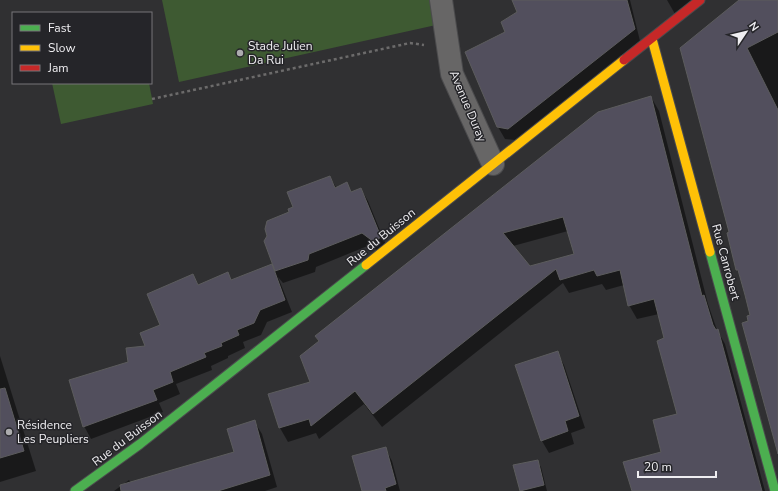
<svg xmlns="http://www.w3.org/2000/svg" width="778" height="491" viewBox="0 0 778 491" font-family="'Nunito Sans',sans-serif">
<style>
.green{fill:#3e5a32}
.shadow{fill:#0007;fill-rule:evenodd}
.building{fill:#524f5d;stroke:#5c5c5d;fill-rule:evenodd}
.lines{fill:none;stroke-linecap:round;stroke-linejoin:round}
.street-casing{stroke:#4b4b4d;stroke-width:24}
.fast-casing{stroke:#4b4b4d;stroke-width:11}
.slow-casing{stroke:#4b4b4d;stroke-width:11}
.jam-casing{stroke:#4b4b4d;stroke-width:11}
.path{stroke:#6c6b6b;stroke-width:2.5;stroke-dasharray:3 3;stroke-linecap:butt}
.street{stroke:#676666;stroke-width:22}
.fast{stroke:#4caf50;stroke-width:9}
.slow{stroke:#ffc107;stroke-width:9}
.jam{stroke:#c62828;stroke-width:9}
.poi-dot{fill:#acacae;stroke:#252529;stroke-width:1.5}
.labels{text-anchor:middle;stroke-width:3;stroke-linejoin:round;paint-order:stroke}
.poi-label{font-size:12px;fill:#efeef1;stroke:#252529;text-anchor:start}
.street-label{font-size:12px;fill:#efeef1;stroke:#252529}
</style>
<rect width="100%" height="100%" fill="#303032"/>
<!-- green -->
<g class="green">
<polygon points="162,0 430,0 436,25 179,82"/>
<polygon points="52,83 149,83 153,104 61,124"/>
</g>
<!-- shadow -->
<g class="shadow">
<polygon points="513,0 630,0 640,41 515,140 505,139 498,127 507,33 518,12"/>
<polygon points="667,0 693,0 675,14"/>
<polygon points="741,0 778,0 778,451 750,322 751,316 740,275 737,270 730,233"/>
<path d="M651,97L659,111L708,304L717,330L725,344L765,491H678V414L666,339L659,314L637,319L629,305L624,285L606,290L602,284L569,293L563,283L382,427L364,404L319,439L316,433L288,442L280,428L311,383L319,342L316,337ZM568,231L575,255L530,268L513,246Z"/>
<polygon points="330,177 337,189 346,184 351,192 361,189 368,201 388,250 382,254 370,245 316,267 315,272 283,283 278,277 292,312 267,322 261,335 243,342 245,348 228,356 228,358 211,366 212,370 176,384 180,394 159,403 163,412 91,439 84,426 129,363 146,346 193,275 199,286 227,273 231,280 271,265 276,272 265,241 291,212"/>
<polygon points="557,352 564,365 585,428 571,433 574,444 549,453 542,441"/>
<polygon points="0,356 36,471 0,482"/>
<polygon points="254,421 262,434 277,487 265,491 114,491 129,480 131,483 235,453"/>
<polygon points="385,448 392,461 400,491 363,491"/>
<polygon points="537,461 541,467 547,491 521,491 514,466"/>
</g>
<!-- building -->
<g class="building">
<polygon points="512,0 627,0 635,29 508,129 497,127 465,52 505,32 501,22 517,12"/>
<polygon points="739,0 778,0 778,32 747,48 778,110 778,454 742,323 748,321 747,316 750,315 745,295 738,270 736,270 727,233 729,232 680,48"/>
<path d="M651,96L702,296L704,295L713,325L716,330L718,329L762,491H632L623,462L661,452L653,420L677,414L657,341L664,338L654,299L628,306L620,270L597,276L594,270L560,280L556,269L373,414L355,391L311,426L309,419L279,428L268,394L310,382L300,356L319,341L315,336L598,112ZM563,217L574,254L530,266L503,233Z"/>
<polygon points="330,176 335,188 347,182 351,192 361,188 381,237 374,242 362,233 309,254 308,260 275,271 264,241 267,236 265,229 267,221 289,212 288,209 293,207 287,192"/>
<polygon points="272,264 285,300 260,310 254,323 237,330 239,335 221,343 222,346 204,353 206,357 170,372 173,382 153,390 157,400 83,427 69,380 128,362 126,348 145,346 140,333 160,325 147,294 193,274 198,285 228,272 231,280"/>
<polygon points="558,351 579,416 565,421 568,431 541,441 515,365"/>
<polygon points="5,388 24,451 0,458 0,389"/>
<polygon points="255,420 270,475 218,491 121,491 120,485 234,452 227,429"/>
<polygon points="386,447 396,484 385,488 386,491 362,491 352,456"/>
<polygon points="538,460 544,485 520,491 513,465"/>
</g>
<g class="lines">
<!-- street casing -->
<g class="street-casing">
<polyline id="street" points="441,0 452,74 493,164"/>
</g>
<!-- fast casing -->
<g class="fast-casing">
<g id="fast">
<polyline points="710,252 775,491"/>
<polyline points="75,491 140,444 366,265"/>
</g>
</g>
<!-- slow casing -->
<g class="slow-casing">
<g id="slow">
<polyline points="652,39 710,252"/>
<polyline points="366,265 624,60"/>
</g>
</g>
<!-- jam casing -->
<g class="jam-casing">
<polyline id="jam" points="624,60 700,0"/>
</g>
<!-- path -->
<polyline class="path" points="152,99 410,43 424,45"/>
<!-- street -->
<use href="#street" class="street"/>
<!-- fast -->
<use href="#fast" class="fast"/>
<!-- slow -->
<use href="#slow" class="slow"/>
<!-- jam -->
<use href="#jam" class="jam"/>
</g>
<!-- markers -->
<g class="poi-dot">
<circle cx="240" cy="53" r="4"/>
<circle cx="9" cy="432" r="4"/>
</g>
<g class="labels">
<!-- poi labels -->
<g class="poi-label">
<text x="248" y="50">Stade Julien<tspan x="248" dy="14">Da Rui</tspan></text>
<text x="17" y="429">Résidence<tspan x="17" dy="14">Les Peupliers</tspan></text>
</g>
<!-- street labels -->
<g class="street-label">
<text transform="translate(468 106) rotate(67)" y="4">Avenue Duray</text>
<text transform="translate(381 237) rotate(-39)" y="4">Rue du Buisson</text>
<text transform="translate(726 262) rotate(75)" y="4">Rue Canrobert</text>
<text transform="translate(127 438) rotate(-37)" y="4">Rue du Buisson</text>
</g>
</g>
<!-- legend -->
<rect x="12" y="12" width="140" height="72" fill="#252529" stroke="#767579"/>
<rect x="20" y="25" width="20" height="6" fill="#4caf50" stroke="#767579"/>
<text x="48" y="32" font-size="12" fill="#efeef1">Fast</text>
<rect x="20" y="45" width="20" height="6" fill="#ffc107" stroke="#767579"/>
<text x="48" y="52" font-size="12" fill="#efeef1">Slow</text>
<rect x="20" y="65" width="20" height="6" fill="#c62828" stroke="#767579"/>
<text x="48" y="72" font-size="12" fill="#efeef1">Jam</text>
<!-- north arrow -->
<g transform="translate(746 32) rotate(55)" stroke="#252529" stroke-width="3" paint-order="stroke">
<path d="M0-3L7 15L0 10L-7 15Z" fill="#efeef1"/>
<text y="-6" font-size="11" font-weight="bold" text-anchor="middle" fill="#efeef1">N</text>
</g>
<!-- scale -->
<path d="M638 471v6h78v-6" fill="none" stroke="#efeef1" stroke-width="2"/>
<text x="644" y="471" font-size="12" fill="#efeef1" stroke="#252529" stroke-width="3" paint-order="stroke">20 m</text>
</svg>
